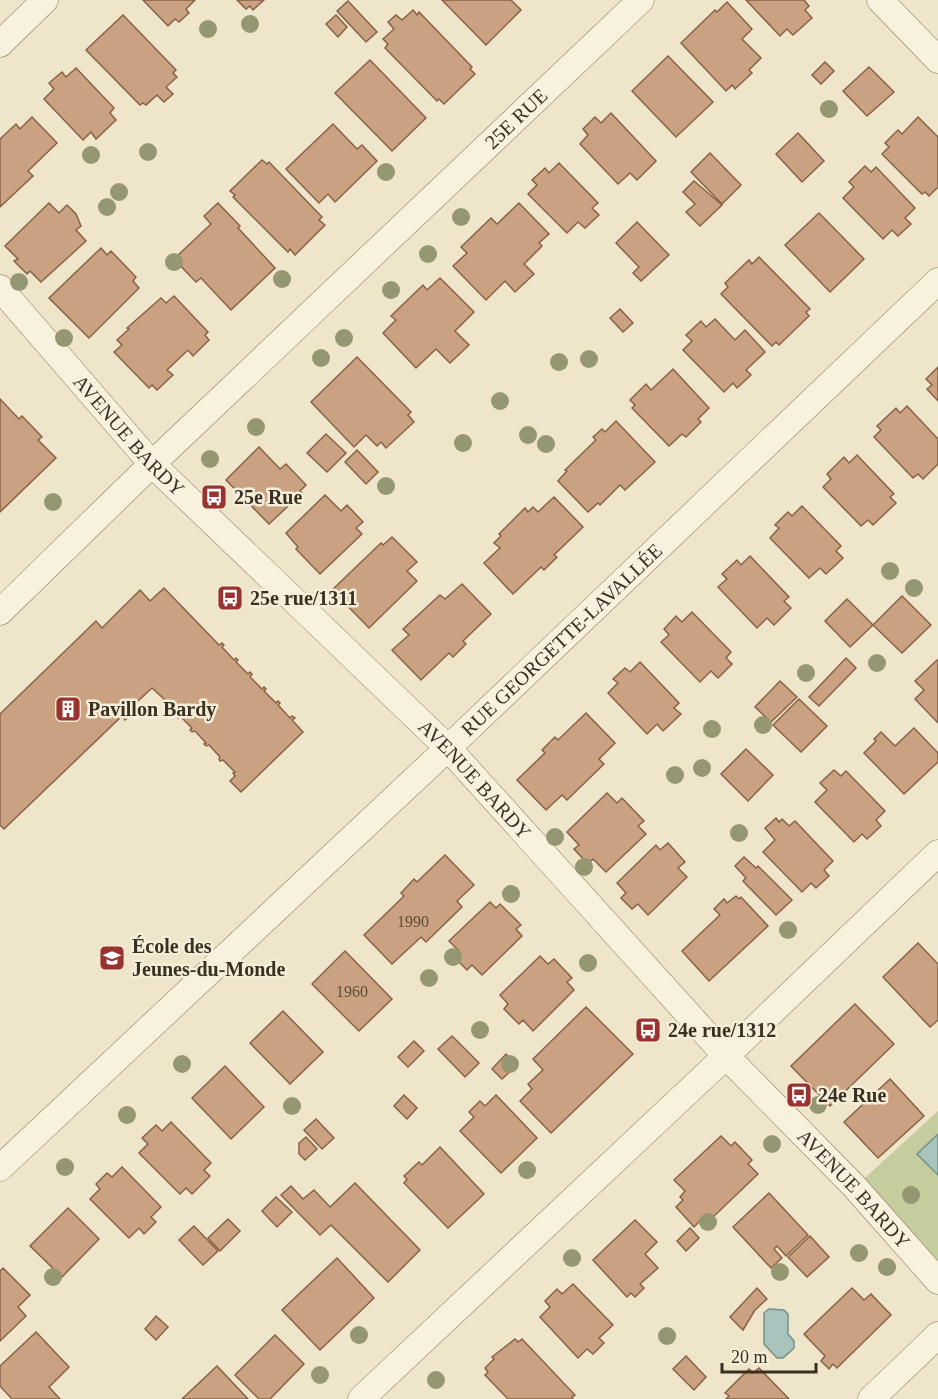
<svg xmlns="http://www.w3.org/2000/svg" width="938" height="1399" font-family="'Times New Roman',serif">
<style>
.green{fill:#c5cc9d}
.water{fill:#aac3bc;stroke:#71918a;stroke-width:1.5}
.building{fill:#cba281;stroke:#896245;stroke-width:1.5}
.lines{fill:none;stroke-linecap:round;stroke-linejoin:round}
.minor-casing{stroke:#8a775e;stroke-width:27}
.minor{stroke:#f8f1dd;stroke-width:26}
.tree{fill:#949771}
.labels{text-anchor:middle;dominant-baseline:central;stroke-width:5;stroke-linejoin:round;paint-order:stroke}
.number-label{font-size:16px;fill:#5f4c39}
.street-label{font-size:20px;fill:#3b2f21;stroke:#f5eed9}
.poi-label{font-size:20px;font-weight:bold;fill:#3b2f21;stroke:#f5eed9;text-anchor:start}
</style>
<rect width="100%" height="100%" fill="#eee5ca"/>
<!-- green -->
<polygon class="green" points="938,1111 938,1281 853,1185 867,1176"/>
<!-- water -->
<g class="water">
<polygon points="938,1134 938,1175 917,1154"/>
<polygon points="769,1309 784,1310 788,1314 788,1334 794,1341 794,1348 783,1358 777,1358 764,1344 764,1313"/>
</g>
<!-- building -->
<g class="building">
<polygon points="143,0 195,0 186,9 189,13 179,22 175,19 168,26"/>
<polygon points="237,0 264,0 253,10 250,6 246,9"/>
<polygon points="442,0 511,0 521,10 486,45"/>
<polygon points="746,0 804,0 809,6 805,10 812,18 793,35 787,29 780,36"/>
<polygon points="348,1 377,32 366,42 337,11"/>
<polygon points="727,2 752,29 742,39 761,58 749,70 752,73 735,89 732,85 726,91 681,43 715,10 717,12"/>
<polygon points="413,10 417,15 419,12 472,67 470,69 475,74 444,104 439,99 437,101 385,48 388,44 383,39 394,29 388,22 396,15 402,20"/>
<polygon points="123,15 176,70 173,73 177,77 166,87 173,94 164,102 157,95 146,105 143,103 140,105 86,50"/>
<polygon points="336,15 347,27 338,37 326,24"/>
<polygon points="668,56 713,102 676,137 632,91"/>
<polygon points="370,60 426,118 392,151 335,93"/>
<polygon points="825,62 834,71 821,84 812,75"/>
<polygon points="869,67 894,92 867,116 843,91"/>
<polygon points="76,68 114,108 110,113 116,120 96,139 91,132 83,140 44,99 54,89 49,83 62,72 66,77"/>
<polygon points="611,113 656,161 637,180 630,173 618,184 580,144 588,135 583,129 595,117 601,123"/>
<polygon points="32,117 57,143 28,171 33,176 0,207 0,139 16,124 20,129"/>
<polygon points="918,117 938,137 938,187 929,196 925,192 922,194 882,154 889,147 885,143 898,130 902,134"/>
<polygon points="333,124 357,149 362,145 377,161 335,202 328,194 319,203 286,169"/>
<polygon points="798,133 824,161 802,182 776,154"/>
<polygon points="710,153 741,185 722,204 691,172"/>
<polygon points="262,160 267,164 269,162 322,217 319,220 325,225 295,255 290,249 288,252 233,197 235,195 230,191"/>
<polygon points="559,163 598,203 592,208 599,215 585,228 578,222 567,233 528,194 537,185 532,180 545,168 549,173"/>
<polygon points="865,166 871,172 876,167 915,208 905,218 911,224 898,236 892,230 883,239 843,198 854,187 849,182"/>
<polygon points="694,181 722,205 700,226 686,212 695,204 683,192"/>
<polygon points="49,203 59,213 67,205 76,214 81,226 76,230 86,241 41,282 30,271 27,274 14,261 18,259 5,246"/>
<polygon points="218,203 240,226 238,228 275,268 231,310 201,278 196,282 174,259 211,224 204,216"/>
<polygon points="519,203 549,234 539,243 542,246 524,264 534,274 515,292 505,281 486,300 453,266 467,253 461,247 491,218 497,224"/>
<polygon points="819,213 864,259 830,292 785,245"/>
<polygon points="637,222 669,255 641,281 633,273 639,267 616,243"/>
<polygon points="101,248 107,255 111,251 136,277 133,281 139,288 89,338 49,298"/>
<polygon points="759,257 810,309 806,312 809,316 779,345 776,342 772,346 721,294 728,287 725,283 749,260 752,264"/>
<polygon points="440,278 474,312 455,331 469,345 450,363 436,349 416,368 383,333 396,320 391,316 423,285 427,290"/>
<polygon points="174,296 208,332 205,335 209,340 193,356 188,350 167,370 173,375 157,390 152,385 149,388 114,352 122,345 117,340 129,329 127,328 161,298 166,303"/>
<polygon points="620,309 633,323 623,332 610,318"/>
<polygon points="715,319 735,340 745,330 765,352 746,370 751,375 737,388 733,383 724,392 683,350 692,341 686,335 701,321 706,327"/>
<polygon points="357,357 411,412 408,415 414,422 386,448 381,442 377,446 366,435 354,447 311,402"/>
<polygon points="938,367 938,401 927,389 932,385 926,379"/>
<polygon points="673,369 709,408 698,419 701,422 686,437 682,434 669,446 632,408 635,405 630,400 646,384 651,390"/>
<polygon points="0,399 19,419 22,416 42,437 38,440 56,458 0,512"/>
<polygon points="907,406 938,439 938,464 923,479 918,474 913,478 874,437 881,430 877,426 896,408 900,413"/>
<polygon points="616,421 655,462 625,490 620,485 600,505 598,503 588,512 558,481 567,471 565,470 596,440 593,437 602,429 605,432"/>
<polygon points="326,434 346,453 327,472 307,453"/>
<polygon points="259,447 280,469 286,464 306,485 300,491 302,493 269,524 226,480"/>
<polygon points="357,450 378,472 366,484 345,462"/>
<polygon points="857,455 894,494 890,497 896,503 873,525 868,520 861,526 823,487 831,479 827,474 844,457 849,463"/>
<polygon points="325,495 341,511 347,505 363,522 356,528 362,534 320,574 296,549 298,547 286,533"/>
<polygon points="554,497 583,527 554,555 557,557 544,570 541,567 513,594 484,563 500,548 494,543 501,536 499,534 525,508 528,512 533,507 538,512"/>
<polygon points="802,506 841,546 836,551 843,558 826,574 820,568 809,578 770,538 779,528 775,525 788,512 792,516"/>
<polygon points="392,537 417,562 407,571 417,581 369,628 332,590 381,543 383,545"/>
<polygon points="750,556 789,597 784,601 791,608 774,625 767,618 757,628 718,587 727,579 722,574 737,560 741,565"/>
<polygon points="462,584 491,614 463,641 466,644 453,657 449,653 421,680 392,650 409,635 403,629 440,595 445,599"/>
<polygon points="164,588 219,645 222,643 224,645 222,647 234,660 236,658 238,660 236,662 248,674 250,672 252,674 250,677 262,689 264,687 266,689 264,691 276,703 278,701 280,703 278,705 290,718 292,716 295,718 292,720 303,732 241,792 230,781 235,776 233,773 235,772 223,760 220,761 219,759 220,757 209,745 206,746 204,744 206,743 195,731 192,732 190,730 192,728 180,716 178,718 176,715 178,714 166,701 164,703 162,701 164,699 152,688 126,712 130,716 125,720 122,716 4,829 0,825 0,714 96,621 102,628 140,590 150,601"/>
<polygon points="902,596 931,625 902,653 873,625"/>
<polygon points="847,599 873,625 850,647 825,621"/>
<polygon points="692,612 731,652 726,658 732,664 718,678 711,671 700,682 661,642 669,635 664,629 676,616 682,622"/>
<polygon points="846,658 856,668 819,706 809,697"/>
<polygon points="937,660 938,661 938,723 915,699 924,690 915,681"/>
<polygon points="640,662 679,703 674,708 681,714 663,731 657,724 647,734 608,693 618,683 613,679 625,668 630,672"/>
<polygon points="780,681 797,697 771,722 755,707"/>
<polygon points="799,699 827,726 801,752 773,725"/>
<polygon points="586,713 615,743 599,759 604,764 567,800 562,795 546,810 517,780 545,753 542,750 555,737 558,740"/>
<polygon points="914,728 938,753 938,762 904,794 864,753 876,741 874,739 881,732 895,746"/>
<polygon points="746,749 773,775 748,801 721,774"/>
<polygon points="834,770 841,776 846,771 885,811 876,820 881,826 867,839 862,834 854,842 815,802 827,790 820,783"/>
<polygon points="607,793 617,803 622,798 644,821 638,826 646,834 606,872 593,859 588,864 574,849 579,845 567,832"/>
<polygon points="776,818 779,822 782,819 789,826 795,821 833,861 824,870 829,876 816,888 811,883 802,892 763,852 775,840 765,828"/>
<polygon points="668,843 685,862 678,868 687,877 648,915 638,904 632,909 621,898 626,893 617,883 656,845 660,850"/>
<polygon points="445,855 474,885 457,901 462,907 426,942 421,937 392,964 364,935 404,896 401,893 414,879 417,882"/>
<polygon points="744,857 756,868 758,866 792,900 776,915 743,881 746,878 735,866"/>
<polygon points="736,896 739,899 741,897 768,926 709,981 682,951 720,915 714,909 724,899 727,903"/>
<polygon points="490,902 496,908 500,904 521,925 516,929 522,936 482,975 472,965 467,970 454,957 459,951 449,941"/>
<polygon points="918,943 938,964 938,1020 930,1027 883,977"/>
<polygon points="345,951 392,999 359,1031 312,984"/>
<polygon points="540,956 548,964 554,959 572,978 567,982 574,990 533,1031 523,1020 519,1024 504,1009 508,1004 500,995"/>
<polygon points="855,1004 894,1044 830,1106 791,1066"/>
<polygon points="586,1007 633,1054 551,1133 520,1101 532,1089 528,1084 543,1070 533,1059"/>
<polygon points="283,1011 323,1052 290,1084 250,1043"/>
<polygon points="452,1036 479,1063 465,1077 438,1049"/>
<polygon points="414,1041 424,1051 408,1067 398,1057"/>
<polygon points="506,1054 517,1065 502,1079 492,1069"/>
<polygon points="225,1066 264,1107 231,1139 192,1098"/>
<polygon points="890,1079 924,1116 878,1158 844,1122"/>
<polygon points="404,1095 417,1108 407,1119 394,1106"/>
<polygon points="496,1095 537,1138 501,1173 460,1131 474,1117 469,1112 480,1101 485,1106"/>
<polygon points="316,1119 334,1138 322,1149 304,1130"/>
<polygon points="171,1122 211,1163 204,1170 210,1176 192,1194 186,1188 180,1194 139,1153 148,1144 142,1138 156,1125 162,1131"/>
<polygon points="721,1136 731,1146 735,1142 752,1160 748,1164 758,1174 711,1219 707,1214 694,1227 676,1207 683,1200 680,1197 685,1191 674,1180"/>
<polygon points="306,1137 317,1149 305,1160 299,1154 299,1143"/>
<polygon points="440,1147 484,1194 448,1228 404,1183 407,1179 404,1176 419,1162 422,1165"/>
<polygon points="122,1167 161,1207 151,1217 156,1222 144,1234 139,1228 129,1238 90,1199 100,1189 96,1184 107,1173 112,1177"/>
<polygon points="355,1183 420,1250 388,1282 331,1225 320,1235 281,1195 291,1186 303,1199 314,1190 330,1207"/>
<polygon points="769,1193 808,1235 786,1256 777,1246 774,1249 782,1258 771,1268 733,1227"/>
<polygon points="276,1197 292,1212 277,1227 262,1211"/>
<polygon points="68,1208 99,1239 62,1277 30,1246"/>
<polygon points="228,1219 240,1231 220,1251 208,1238"/>
<polygon points="635,1220 657,1242 645,1254 658,1268 640,1284 644,1288 635,1297 631,1293 627,1297 593,1260"/>
<polygon points="194,1226 218,1251 203,1265 179,1240"/>
<polygon points="690,1228 699,1238 686,1251 677,1241"/>
<polygon points="810,1236 829,1257 807,1277 788,1257"/>
<polygon points="337,1258 374,1298 320,1350 282,1310"/>
<polygon points="3,1268 30,1295 18,1307 26,1316 0,1341 0,1271"/>
<polygon points="573,1284 613,1325 599,1338 604,1343 593,1354 587,1349 578,1358 540,1317 550,1307 545,1301 557,1289 562,1294"/>
<polygon points="757,1288 767,1299 755,1310 743,1330 730,1317"/>
<polygon points="852,1288 864,1300 871,1294 891,1315 837,1368 833,1364 829,1369 821,1361 825,1356 804,1334"/>
<polygon points="156,1316 168,1327 156,1340 145,1329"/>
<polygon points="36,1332 69,1367 49,1387 60,1399 12,1399 0,1386 0,1366"/>
<polygon points="275,1335 304,1364 270,1399 259,1399 235,1375"/>
<polygon points="515,1339 518,1342 522,1339 575,1395 572,1397 573,1399 508,1399 485,1375 488,1372 485,1368 494,1359 492,1357"/>
<polygon points="686,1356 706,1377 694,1390 673,1369"/>
<polygon points="217,1366 248,1399 182,1399"/>
<polygon points="759,1368 789,1399 726,1399 729,1396 725,1393 749,1369 753,1373"/>
</g>
<g class="lines">
<defs>
<g id="minor">
<polyline points="880,0 938,60"/>
<polyline points="0,44 45,0"/>
<path id="s1" d="M0 288 152 464 448 748 726 1056 853 1185 938 1281"/>
<path id="s2" d="M0 612 152 464 641 0"/>
<path id="s3" d="M0 1168 448 748 938 281"/>
<polyline points="361,1399 726,1056 938,853"/>
<polyline points="871,1399 938,1335"/>
</g>
</defs>
<!-- minor casing -->
<use href="#minor" class="minor-casing"/>
<!-- minor -->
<use href="#minor" class="minor"/>
</g>
<!-- trees -->
<g class="tree">
<circle cx="250" cy="24" r="9"/>
<circle cx="208" cy="29" r="9"/>
<circle cx="829" cy="109" r="9"/>
<circle cx="148" cy="152" r="9"/>
<circle cx="91" cy="155" r="9"/>
<circle cx="386" cy="172" r="9"/>
<circle cx="119" cy="192" r="9"/>
<circle cx="107" cy="207" r="9"/>
<circle cx="461" cy="217" r="9"/>
<circle cx="428" cy="254" r="9"/>
<circle cx="174" cy="262" r="9"/>
<circle cx="282" cy="279" r="9"/>
<circle cx="19" cy="282" r="9"/>
<circle cx="391" cy="290" r="9"/>
<circle cx="64" cy="338" r="9"/>
<circle cx="344" cy="338" r="9"/>
<circle cx="321" cy="358" r="9"/>
<circle cx="589" cy="359" r="9"/>
<circle cx="559" cy="362" r="9"/>
<circle cx="500" cy="401" r="9"/>
<circle cx="256" cy="427" r="9"/>
<circle cx="528" cy="435" r="9"/>
<circle cx="463" cy="443" r="9"/>
<circle cx="546" cy="444" r="9"/>
<circle cx="210" cy="459" r="9"/>
<circle cx="386" cy="486" r="9"/>
<circle cx="53" cy="502" r="9"/>
<circle cx="890" cy="571" r="9"/>
<circle cx="914" cy="588" r="9"/>
<circle cx="877" cy="663" r="9"/>
<circle cx="806" cy="673" r="9"/>
<circle cx="763" cy="725" r="9"/>
<circle cx="712" cy="729" r="9"/>
<circle cx="702" cy="768" r="9"/>
<circle cx="675" cy="775" r="9"/>
<circle cx="739" cy="833" r="9"/>
<circle cx="555" cy="837" r="9"/>
<circle cx="584" cy="867" r="9"/>
<circle cx="511" cy="894" r="9"/>
<circle cx="788" cy="930" r="9"/>
<circle cx="453" cy="957" r="9"/>
<circle cx="588" cy="963" r="9"/>
<circle cx="429" cy="978" r="9"/>
<circle cx="480" cy="1030" r="9"/>
<circle cx="182" cy="1064" r="9"/>
<circle cx="510" cy="1064" r="9"/>
<circle cx="818" cy="1105" r="9"/>
<circle cx="292" cy="1106" r="9"/>
<circle cx="127" cy="1115" r="9"/>
<circle cx="772" cy="1144" r="9"/>
<circle cx="65" cy="1167" r="9"/>
<circle cx="527" cy="1170" r="9"/>
<circle cx="911" cy="1195" r="9"/>
<circle cx="708" cy="1222" r="9"/>
<circle cx="859" cy="1253" r="9"/>
<circle cx="572" cy="1258" r="9"/>
<circle cx="887" cy="1267" r="9"/>
<circle cx="780" cy="1272" r="9"/>
<circle cx="53" cy="1277" r="9"/>
<circle cx="359" cy="1335" r="9"/>
<circle cx="667" cy="1336" r="9"/>
<circle cx="320" cy="1375" r="9"/>
<circle cx="436" cy="1380" r="9"/>
</g>
<!-- icons -->
<defs>
<symbol id="bus-square" viewBox="-11 -11 22 22"><rect x="-9" y="-9" width="18" height="18" rx="4" fill="#983330" stroke="#f5eed9"/><path d="M-5-6H5V4H4V6H2V4H-2V6H-4V4H-5ZM-3.5-4V0h7V-4ZM-3.5 1.2v1.5H-2V1.2ZM2 1.2v1.5H3.5V1.2Z" fill="#fff"/></symbol>
<symbol id="building-square" viewBox="-11 -11 22 22"><rect x="-9" y="-9" width="18" height="18" rx="4" fill="#983330" stroke="#f5eed9"/><path d="M-4-6H4V6H1V3H-1V6H-4ZM-2.5-4.3h1.7v1.8h-1.7ZM.8-4.3h1.7v1.8H.8ZM-2.5-1h1.7V.8h-1.7ZM.8-1h1.7V.8H.8Z" fill="#fff"/></symbol>
<symbol id="school-square" viewBox="-11 -11 22 22"><rect x="-9" y="-9" width="18" height="18" rx="4" fill="#983330" stroke="#f5eed9"/><path d="M0-5L7-2L0 1L-7-2ZM-4 1L0 2.5L4 1V4Q0 6-4 4Z" fill="#fff"/></symbol>
</defs>
<g fill-rule="evenodd">
<use href="#bus-square" x="199" y="482" width="30" height="30"/>
<use href="#bus-square" x="215" y="583" width="30" height="30"/>
<use href="#building-square" x="53" y="694" width="30" height="30"/>
<use href="#school-square" x="97" y="943" width="30" height="30"/>
<use href="#bus-square" x="633" y="1015" width="30" height="30"/>
<use href="#bus-square" x="784" y="1080" width="30" height="30"/>
</g>
<g class="labels">
<!-- number labels -->
<g class="number-label">
<text x="413" y="921">1990</text>
<text x="352" y="991">1960</text>
</g>
<!-- street labels -->
<g class="street-label">
<text stroke="none"><textPath href="#s2" startOffset="714">25E RUE</textPath></text>
<text stroke="none"><textPath href="#s1" startOffset="196">AVENUE BARDY</textPath></text>
<text stroke="none"><textPath href="#s3" startOffset="771">RUE GEORGETTE-LAVALLÉE</textPath></text>
<text stroke="none"><textPath href="#s1" startOffset="684">AVENUE BARDY</textPath></text>
<text stroke="none"><textPath href="#s1" startOffset="1242">AVENUE BARDY</textPath></text>
</g>
<!-- poi labels -->
<g class="poi-label">
<text x="234" y="497">25e Rue</text>
<text x="250" y="598">25e rue/1311</text>
<text x="88" y="709">Pavillon Bardy</text>
<text x="132" y="946">École des<tspan x="132" dy="23">Jeunes-du-Monde</tspan></text>
<text x="668" y="1030">24e rue/1312</text>
<text x="818" y="1095">24e Rue</text>
</g>
</g>
<!-- scale -->
<path d="M722 1363v9h94v-9" fill="none" stroke="#3b2f21" stroke-width="3"/>
<text x="731" y="1363" font-size="18" fill="#3b2f21" stroke="#f5eed9" stroke-width="4.5" paint-order="stroke">20 m</text>
</svg>
